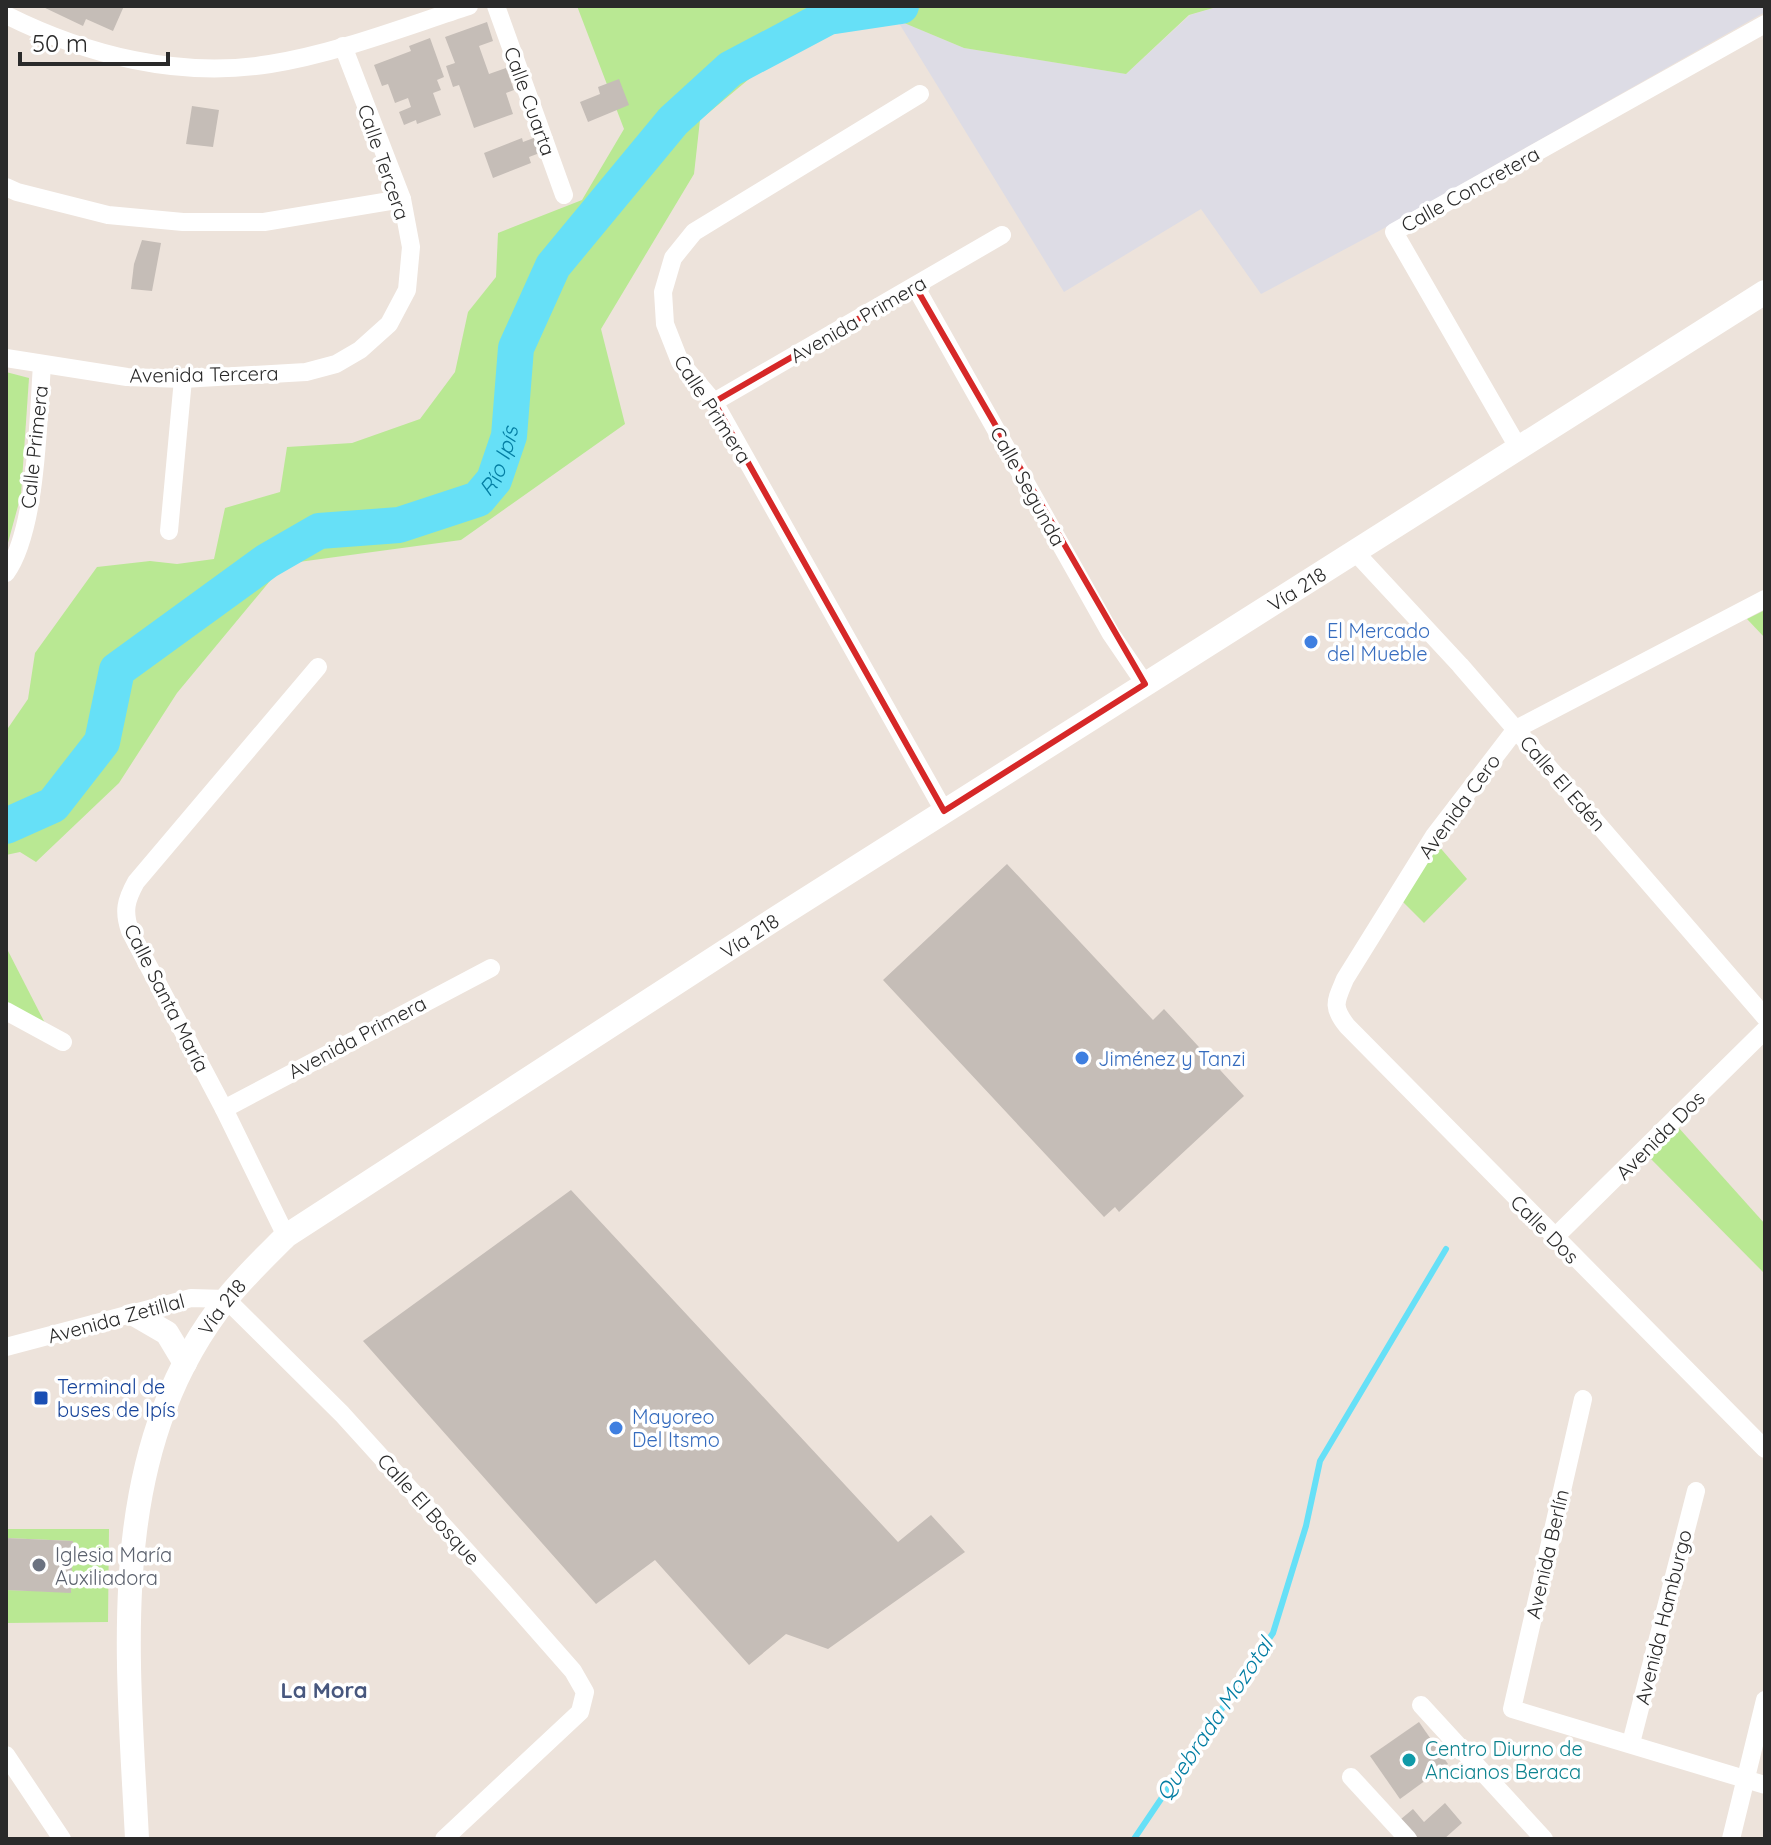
<svg xmlns="http://www.w3.org/2000/svg" width="1771" height="1845" font-family="Quicksand,sans-serif">
<style>
.industrial{fill:#dddce5}
.green{fill:#b9e893}
.lines{fill:none;stroke-linecap:round;stroke-linejoin:round}
.stream{stroke:#66e0f7;stroke-width:6}
.river{stroke:#66e0f7;stroke-width:36}
.building{fill:#c5bdb7}
.minor{stroke:#fff;stroke-width:18}
.secondary{stroke:#fff;stroke-width:24}
.marked{fill:none;stroke:#d62828;stroke-width:6;stroke-linejoin:round}
.shop-dot{fill:#3f7fe0;stroke:#fff;stroke-width:3}
.transit-dot{fill:#1a4fb4;stroke:#fff;stroke-width:3}
.worship-dot{fill:#6b7280;stroke:#fff;stroke-width:3}
.culture-dot{fill:#0f9aa8;stroke:#fff;stroke-width:3}
.labels{text-anchor:middle;dominant-baseline:central;stroke-width:7;stroke-linejoin:round;paint-order:stroke}
.street-label{font-size:20px;fill:#2a2a2a;stroke:#fff}
.shop-label{font-size:20px;fill:#366cbe;stroke:#fff;text-anchor:start}
.transit-label{font-size:20px;fill:#164399;stroke:#fff;text-anchor:start}
.worship-label{font-size:20px;fill:#5b616d;stroke:#fff;text-anchor:start}
.culture-label{font-size:20px;fill:#0d838f;stroke:#fff;text-anchor:start}
.water-label{font-size:22px;font-style:italic;fill:#047ea3;stroke:#fff}
.neighbourhood-label{font-size:22px;font-weight:bold;fill:#47577e;stroke:#fff}
</style>
<rect width="100%" height="100%" fill="#ede3db"/>
<!-- industrial -->
<polygon class="industrial" points="1220,6 1765,6 1765,12 1379,231 1261,294 1201,209 1064,292 897,20 964,48 1126,74 1190,15"/>
<!-- green -->
<g class="green">
<polygon points="577,6 1220,6 1189,15 1126,74 964,48 897,20 844,23 767,64 700,120 694,174 601,329 625,424 461,540 284,564 177,693 119,783 36,862 20,852 6,855 6,731 28,699 35,653 97,567 150,561 177,564 214,559 225,508 280,492 287,447 352,443 420,419 455,372 468,312 496,277 498,233 582,200 624,129"/>
<polygon points="6,372 29,378 21,495 6,550"/>
<polygon points="1765,610 1765,638 1747,619"/>
<polygon points="1437,844 1467,879 1424,923 1401,900"/>
<polygon points="6,947 48,1029 6,1007"/>
<polygon points="1678,1127 1765,1224 1765,1274 1649,1157"/>
<polygon points="6,1529 109,1529 108,1622 6,1623 6,1590 71,1592 73,1541 6,1538"/>
</g>
<g class="lines">
<!-- stream -->
<polyline class="stream" points="1134,1839 1273,1633 1306,1526 1320,1461 1446,1249"/>
<!-- river -->
<path class="river" id="s1" d="M6 826 53 805 102 742 117 670 267 561 319 531 399 525 478 499 494 480 509 436 516 348 553 266 673 121 730 69 828 17 901 6"/>
</g>
<!-- building -->
<g class="building">
<polygon points="41,6 124,6 113,31 86,19 83,26"/>
<polygon points="487,22 493,41 479,46 489,74 506,68 514,90 506,93 513,114 474,128 459,85 453,87 446,66 455,63 445,37"/>
<polygon points="430,38 444,77 437,80 441,90 433,93 441,115 417,124 416,120 404,125 399,112 411,107 408,98 395,103 388,84 382,86 374,65 411,51 409,46"/>
<polygon points="619,79 629,105 588,122 580,102 600,94 598,87"/>
<polygon points="192,106 219,110 213,147 186,144"/>
<polygon points="539,136 545,151 529,157 531,163 493,178 484,153 522,138 523,142"/>
<polygon points="142,240 161,243 152,291 131,289 134,264"/>
<polygon points="1007,864 1153,1020 1164,1009 1244,1096 1119,1212 1115,1207 1104,1217 883,980"/>
<polygon points="571,1190 898,1542 931,1515 965,1552 828,1649 786,1634 749,1665 655,1560 596,1604 363,1341"/>
<polygon points="6,1538 73,1541 71,1593 6,1590"/>
<polygon points="1419,1722 1448,1764 1400,1799 1370,1756"/>
<polygon points="1445,1803 1462,1823 1444,1839 1419,1839 1401,1819 1413,1809 1424,1822"/>
</g>
<g class="lines">
<!-- minor -->
<g class="minor">
<polyline points="496,6 564,195"/>
<path d="M6 15C86 55 180 79 270 64 338 53 404 27 469 6"/>
<polyline points="920,94 694,232 673,258 663,292 665,324 680,362 714,402 944,811"/>
<polyline points="6,187 17,192 108,215 183,222 264,222 402,199"/>
<polyline points="915,286 1111,634 1145,684"/>
<polyline points="6,358 127,377 183,379 306,372 336,364 360,350 389,324 407,290 411,247 402,199 343,46"/>
<polyline points="714,402 1002,235"/>
<polyline points="1519,449 1394,232 1765,24"/>
<polyline points="169,531 183,379"/>
<polyline points="1356,553 1460,665 1765,1017"/>
<path d="M6 573C37 530 38 419 42 365"/>
<path d="M1765 599 1516 729 1434 836 1345 979C1336 1001 1331 1006 1347 1026L1765 1449"/>
<polyline points="6,1011 63,1042"/>
<polyline points="224,1109 491,968"/>
<path d="M286 1236 224 1109 130 931C123 911 126 900 136 882L318 667"/>
<polyline points="1554,1238 1765,1030"/>
<polyline points="6,1347 191,1298 226,1299 342,1414 499,1587 573,1671 585,1692 580,1712 444,1839"/>
<polyline points="1583,1399 1512,1709 1765,1785"/>
<polyline points="1421,1705 1544,1839"/>
<polyline points="1631,1743 1696,1491"/>
<polyline points="6,1755 62,1839"/>
<polyline points="1351,1777 1408,1839"/>
<polyline points="1731,1839 1765,1700"/>
</g>
<!-- secondary -->
<g class="secondary">
<polyline points="136,1315 167,1333 185,1363"/>
<path id="s2" d="M137 1839C128 1654 103 1452 228 1297 246 1275 266 1256 286 1236L781 915 1765 292"/>
</g>
</g>
<!-- marked area -->
<path class="marked" d="M915 286 1145 684 944 811 714 402Z"/>
<!-- markers -->
<g class="shop-dot">
<circle cx="1311" cy="642" r="8"/>
<circle cx="1082" cy="1058" r="8"/>
<circle cx="616" cy="1428" r="8"/>
</g>
<rect class="transit-dot" x="33" y="1390" width="16" height="16" rx="4"/>
<circle class="worship-dot" cx="39" cy="1565" r="8"/>
<circle class="culture-dot" cx="1409" cy="1760" r="8"/>
<g class="labels">
<!-- street labels -->
<g class="street-label">
<text transform="translate(530 101) rotate(70)">Calle Cuarta</text>
<text transform="translate(384 162) rotate(71)">Calle Tercera</text>
<text transform="translate(1470 189) rotate(-29)">Calle Concretera</text>
<text transform="translate(858 319) rotate(-30)">Avenida Primera</text>
<text transform="translate(204 374) rotate(-1)">Avenida Tercera</text>
<text transform="translate(713 409) rotate(57)">Calle Primera</text>
<text transform="translate(34 447) rotate(-84)">Calle Primera</text>
<text transform="translate(1028 486) rotate(61)">Calle Segunda</text>
<text stroke="none"><textPath href="#s2" startOffset="1848">Vía 218</textPath></text>
<text transform="translate(1563 783) rotate(49)">Calle El Edén</text>
<text transform="translate(1459 806) rotate(-54)">Avenida Cero</text>
<text stroke="none"><textPath href="#s2" startOffset="1200">Vía 218</textPath></text>
<text transform="translate(167 998) rotate(63)">Calle Santa María</text>
<text transform="translate(357 1037) rotate(-28)">Avenida Primera</text>
<text transform="translate(1660 1135) rotate(-45)">Avenida Dos</text>
<text transform="translate(1545 1229) rotate(45)">Calle Dos</text>
<text stroke="none"><textPath href="#s2" startOffset="552">Vía 218</textPath></text>
<text transform="translate(116 1318) rotate(-15)">Avenida Zetillal</text>
<text transform="translate(429 1509) rotate(48)">Calle El Bosque</text>
<text transform="translate(1547 1554) rotate(-77)">Avenida Berlín</text>
<text transform="translate(1663 1617) rotate(-76)">Avenida Hamburgo</text>
</g>
<!-- shop labels -->
<g class="shop-label">
<text x="1327" y="630">El Mercado<tspan x="1327" dy="23">del Mueble</tspan></text>
<text x="1098" y="1058">Jiménez y Tanzi</text>
<text x="632" y="1416">Mayoreo<tspan x="632" dy="23">Del Itsmo</tspan></text>
</g>
<!-- transit labels -->
<g class="transit-label">
<text x="57" y="1386">Terminal de<tspan x="57" dy="23">buses de Ipís</tspan></text>
</g>
<!-- worship labels -->
<g class="worship-label">
<text x="55" y="1554">Iglesia María<tspan x="55" dy="23">Auxiliadora</tspan></text>
</g>
<!-- culture labels -->
<g class="culture-label">
<text x="1425" y="1748">Centro Diurno de<tspan x="1425" dy="23">Ancianos Beraca</tspan></text>
</g>
<!-- water labels -->
<g class="water-label">
<text stroke="none"><textPath href="#s1" startOffset="658">Río Ipís</textPath></text>
<text transform="translate(1214 1719) rotate(-56)">Quebrada Mozotal</text>
</g>
<!-- neighbourhood labels -->
<g class="neighbourhood-label">
<text x="324" y="1690">La Mora</text>
</g>
</g>
<!-- border -->
<rect width="1771" height="1845" fill="none" stroke="#2a2a2a" stroke-width="16"/>
<!-- scale -->
<path d="M20 52v12h148v-12" fill="none" stroke="#2a2a2a" stroke-width="4"/>
<text x="32" y="52" font-size="24" fill="#2a2a2a" stroke="#ffffff" stroke-width="6" paint-order="stroke">50 m</text>
</svg>
